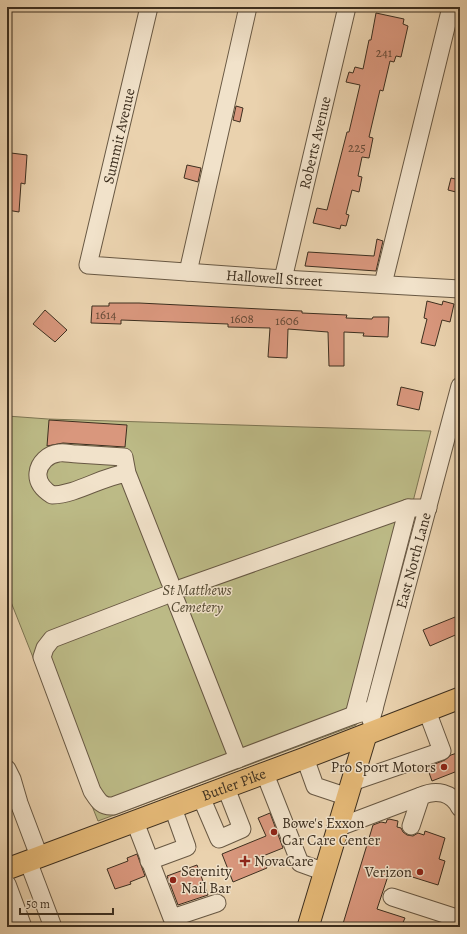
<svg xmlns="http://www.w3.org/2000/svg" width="467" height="934" font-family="Alegreya,serif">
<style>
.green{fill:#bcba86;stroke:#7c7452}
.building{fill:#d9977d;stroke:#3d2f1f}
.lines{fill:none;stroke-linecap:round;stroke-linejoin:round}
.minor-casing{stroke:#685843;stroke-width:19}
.major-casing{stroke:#3d2f1f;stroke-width:23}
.minor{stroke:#f1e2ca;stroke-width:17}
.major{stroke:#e5b977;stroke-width:21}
.poi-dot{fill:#8f2418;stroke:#f1e2ca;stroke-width:1.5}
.labels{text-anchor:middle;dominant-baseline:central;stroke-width:3;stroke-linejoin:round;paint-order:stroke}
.number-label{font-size:13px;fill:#644936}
.street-label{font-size:15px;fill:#3d2f1f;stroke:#f1e2ca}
.park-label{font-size:15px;font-style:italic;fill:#564b34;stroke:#f1e2ca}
.poi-label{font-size:15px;fill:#3d2f1f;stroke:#f1e2ca;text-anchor:start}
</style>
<rect width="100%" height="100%" fill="#ead2ae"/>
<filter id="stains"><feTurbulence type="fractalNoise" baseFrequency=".005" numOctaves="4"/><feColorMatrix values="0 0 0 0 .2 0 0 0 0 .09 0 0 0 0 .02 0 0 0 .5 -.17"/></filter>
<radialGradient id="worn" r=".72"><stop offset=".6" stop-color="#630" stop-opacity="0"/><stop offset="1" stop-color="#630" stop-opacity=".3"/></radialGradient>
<!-- green -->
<polygon class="green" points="7,416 48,419 431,431 356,725 98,821 7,592"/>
<!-- building -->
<g class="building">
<polygon points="376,13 404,19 403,24 408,26 401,57 396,56 394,62 390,61 383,91 380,90 369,137 373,138 369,158 362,157 358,176 362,177 359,192 352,190 346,214 349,215 346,226 341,225 340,229 313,223 317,208 327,210 347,132 349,132 360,85 346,82 349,72 353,73 355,67 363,69 369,40 371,40"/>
<polygon points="236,106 243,108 240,122 233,120"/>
<polygon points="11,153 27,155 25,184 21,183 19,212 7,210 7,174 10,174"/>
<polygon points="187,165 201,168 198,182 184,178"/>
<polygon points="451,178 460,180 460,193 448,190"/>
<polygon points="377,239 383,241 376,271 305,266 308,252 374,256"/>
<polygon points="427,301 442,305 443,301 454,304 450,322 442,320 435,346 421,343 427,319 424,318"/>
<polygon points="109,303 139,303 302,311 302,313 347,315 346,318 372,319 373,317 389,317 388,337 363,336 364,333 344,332 344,366 329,366 328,332 288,329 287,358 268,357 270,328 228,327 228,324 121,320 121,324 91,323 92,306 109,306"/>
<polygon points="45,310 67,330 55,342 33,324"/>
<polygon points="401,387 423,392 419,410 397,405"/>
<polygon points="49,420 127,425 125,447 63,443 47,446"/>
<polygon points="460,615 460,633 430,646 423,630"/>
<polygon points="457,753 460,761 460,770 432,781 427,767 445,760 451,755"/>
<polygon points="270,813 283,848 263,856 267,868 233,882 222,854 266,836 258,818"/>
<polygon points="389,819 398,821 397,827 401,828 403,832 407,835 413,836 418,833 424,835 425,831 445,838 439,859 445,861 438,885 390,870 377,909 405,918 401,927 342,927 373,825 381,822 386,823 387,820"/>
<polygon points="137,854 145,876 130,882 131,884 115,889 107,869 128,861 127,858"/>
<polygon points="197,865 208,895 178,905 167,876"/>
</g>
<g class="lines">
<defs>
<g id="minor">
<path id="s1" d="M149 7 88 265 283 279 460 289"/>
<polyline points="188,272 248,7"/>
<path id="s2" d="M283 279 347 7"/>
<polyline points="383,284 451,7"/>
<path d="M127 473C100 477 78 494 52 495 44 490 37 483 38 473 39 463 48 454 59 453 65 452 71 454 77 454 93 455 108 456 124 457L127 473 170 582"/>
<polyline points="182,588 408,508 428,508"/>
<path d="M164 596 52 639 45 648 42 657 92 791C98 800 101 807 113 806L354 715 374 709"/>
<polyline points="176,601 238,759"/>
<polyline points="354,715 408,508"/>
<path id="s3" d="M371 720 460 386"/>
<polyline points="305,758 315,786 348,797"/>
<polyline points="7,769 12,779 19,803 39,856"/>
<polyline points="265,774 300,863 325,872"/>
<polyline points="352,782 442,751 427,711"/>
<polyline points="201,797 219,839 242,829 226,788"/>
<polyline points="135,822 172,918 217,903"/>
<path d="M411 826 421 796C436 789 452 792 460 808"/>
<polyline points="339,827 421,796"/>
<polyline points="28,861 53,927"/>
<polyline points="149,861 187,847 173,808"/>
<polyline points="7,884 23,927"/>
<polyline points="392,897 460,919"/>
</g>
<g id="major">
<path id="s4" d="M7 869 305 758 460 698"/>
<polyline points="308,927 366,735"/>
</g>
</defs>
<!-- minor casing -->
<use href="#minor" class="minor-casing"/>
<!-- major casing -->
<use href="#major" class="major-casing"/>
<!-- minor -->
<use href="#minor" class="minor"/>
<!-- major -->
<use href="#major" class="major"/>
</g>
<!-- markers -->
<g class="poi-dot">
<circle cx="444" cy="767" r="4"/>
<circle cx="274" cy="832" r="4"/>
<path d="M243 855h4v4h4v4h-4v4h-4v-4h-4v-4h4z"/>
<circle cx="420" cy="872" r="4"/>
<circle cx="173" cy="880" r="4"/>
</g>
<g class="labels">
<!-- number labels -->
<g class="number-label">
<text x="384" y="52">241</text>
<text x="357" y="147">225</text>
<text x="106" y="314">1614</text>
<text x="242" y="318">1608</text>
<text x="287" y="320">1606</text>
</g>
<!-- street labels -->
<g class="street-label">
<text transform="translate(119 136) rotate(-77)">Summit Avenue</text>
<text stroke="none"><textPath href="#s2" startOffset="140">Roberts Avenue</textPath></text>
<text stroke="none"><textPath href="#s1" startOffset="452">Hallowell Street</textPath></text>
<text stroke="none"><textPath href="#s3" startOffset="165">East North Lane</textPath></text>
<text stroke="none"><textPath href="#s4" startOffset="242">Butler Pike</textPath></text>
</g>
<!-- park labels -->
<g class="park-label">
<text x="197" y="590">St Matthews<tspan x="197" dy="17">Cemetery</tspan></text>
</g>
<!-- poi labels -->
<g class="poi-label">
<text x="436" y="767" text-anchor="end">Pro Sport Motors</text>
<text x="282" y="823">Bowe's Exxon<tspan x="282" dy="17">Car Care Center</tspan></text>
<text x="254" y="861">NovaCare</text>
<text x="181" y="871">Serenity<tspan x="181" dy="17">Nail Bar</tspan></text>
<text x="412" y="872" text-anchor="end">Verizon</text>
</g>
</g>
<!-- margin -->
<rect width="467" height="934" fill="none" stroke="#ead2ae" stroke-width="24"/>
<rect x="8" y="8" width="451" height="918" fill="none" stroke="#3d2f1f" stroke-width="2"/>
<rect x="12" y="12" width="443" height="910" fill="none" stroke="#3d2f1f"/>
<!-- scale -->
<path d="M20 908v6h93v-6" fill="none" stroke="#3d2f1f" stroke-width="2"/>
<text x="26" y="908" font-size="12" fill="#3d2f1f" stroke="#f1e2ca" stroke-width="3" paint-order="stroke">50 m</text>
<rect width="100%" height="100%" filter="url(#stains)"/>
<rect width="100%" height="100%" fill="url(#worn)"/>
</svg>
